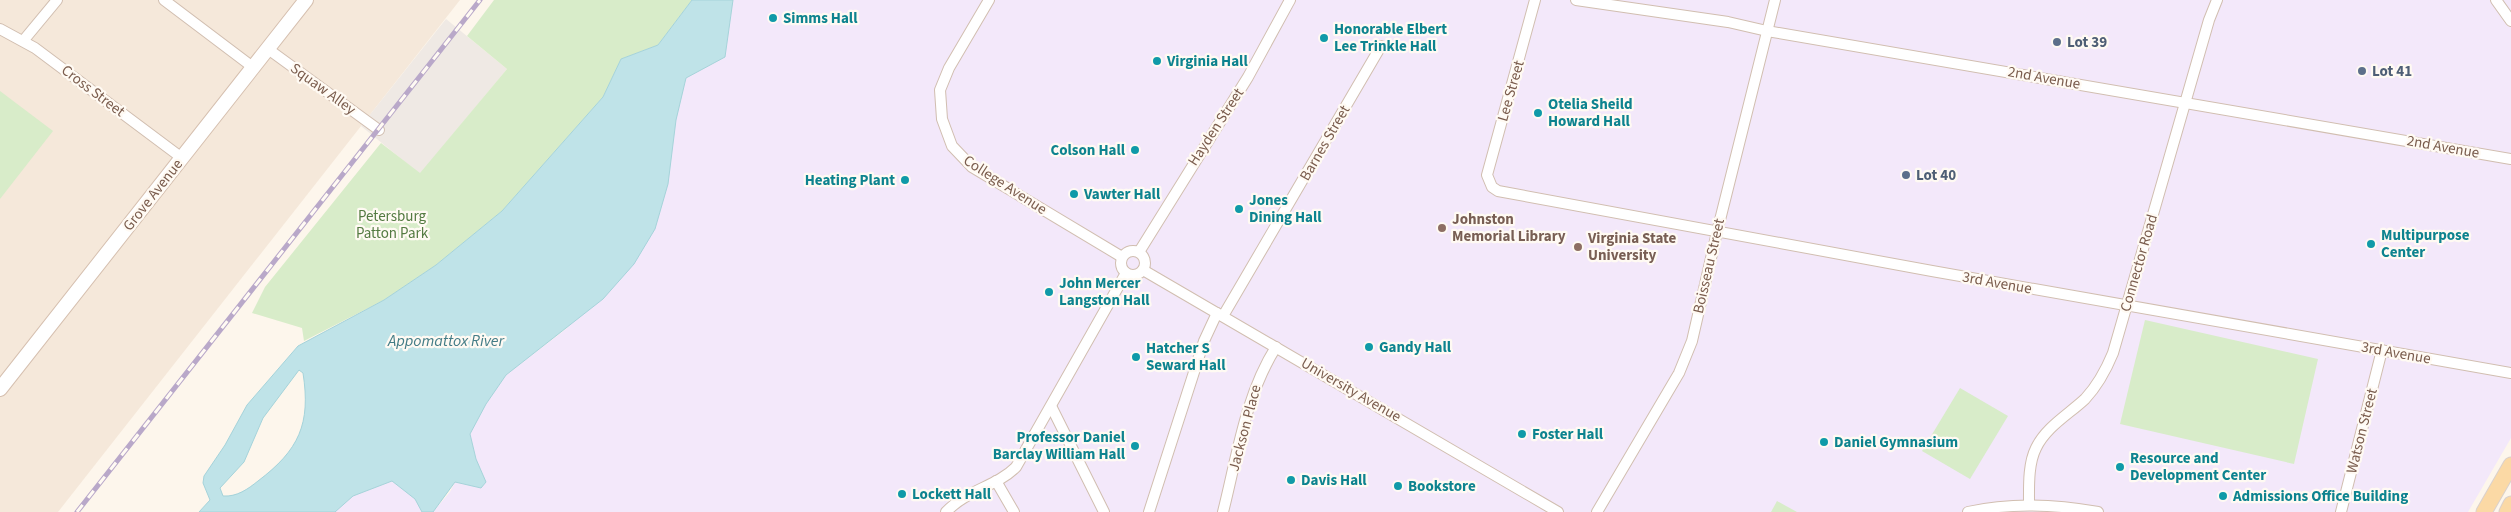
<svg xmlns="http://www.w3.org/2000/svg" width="2511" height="512" font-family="'Source Sans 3',sans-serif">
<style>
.residential{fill:#f5e8da}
.industrial{fill:#efe9e4}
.education{fill:#f3e8fa}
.green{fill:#d8ecc9}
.water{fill:#bfe3e8;stroke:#a5d3da;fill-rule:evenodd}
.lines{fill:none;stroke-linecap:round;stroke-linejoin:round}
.street-casing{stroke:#d1beb0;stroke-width:12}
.secondary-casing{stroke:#d6c0b0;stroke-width:16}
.primary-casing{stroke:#dad1cd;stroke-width:17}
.street{stroke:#fff;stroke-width:10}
.secondary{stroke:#fff;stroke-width:14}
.primary{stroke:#fbd9a5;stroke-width:15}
.rail-casing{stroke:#b9a8c9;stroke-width:5}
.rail{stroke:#fffaf3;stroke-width:3;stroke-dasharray:9;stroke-linecap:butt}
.culture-dot{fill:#0f9aa8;stroke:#fffaf3;stroke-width:2}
.service-dot{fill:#5c6f8a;stroke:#fffaf3;stroke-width:2}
.education-dot{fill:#8d6e63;stroke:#fffaf3;stroke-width:2}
.labels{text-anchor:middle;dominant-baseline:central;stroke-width:4.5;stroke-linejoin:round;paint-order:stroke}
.culture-label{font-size:15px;font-weight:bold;fill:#0d838f;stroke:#fffaf3;text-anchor:start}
.service-label{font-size:15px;font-weight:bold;fill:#4e5e75;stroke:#fffaf3;text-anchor:start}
.street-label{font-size:15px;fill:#7a5c4d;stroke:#fffaf3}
.park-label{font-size:15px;fill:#537a41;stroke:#fffaf3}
.education-label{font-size:15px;font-weight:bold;fill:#785e54;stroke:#fffaf3;text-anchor:start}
.water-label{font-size:16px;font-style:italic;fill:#437c86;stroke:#fffaf3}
</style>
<rect width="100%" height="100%" fill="#fdf6ec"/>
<!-- residential -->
<polygon class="residential" points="0,0 460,0 58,512 0,512"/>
<!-- industrial -->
<polygon class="industrial" points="446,19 507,69 420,174 361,126"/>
<!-- education -->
<g class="education">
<polygon points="733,0 2511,0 2511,438 2468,512 433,512 450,492 455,482 481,488 486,482 476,459 470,434 486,404 506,375 566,329 655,229 668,184 676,120 686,78 725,57"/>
<polygon points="392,481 415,499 422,512 335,512 353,496"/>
</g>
<!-- green -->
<g class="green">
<polygon points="494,0 692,0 658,45 621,59 603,97 502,211 436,265 384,300 304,341 302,328 252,313 265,287 381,143 420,173 507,69 467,36"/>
<polygon points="0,91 53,131 0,199"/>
<polygon points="2145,320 2318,359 2294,464 2120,424"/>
<polygon points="1960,388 2008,416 1970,479 1922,451"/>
<polygon points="1777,501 1797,512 1771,512"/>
</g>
<!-- water -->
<path class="water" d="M692 0H733L725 57 686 78 676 120 668 184 655 229 634 264 603 299 506 375 486 404 470 434 476 459 486 482 481 488 455 482 433 512H422L415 499 392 481 353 496 335 512H199L210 500 203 483 204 476 225 445 247 405 298 346 384 300 436 265 502 211 603 97 621 59 658 45ZM299 370 303 373C311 424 299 450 258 481 248 489 237 497 223 496L220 488 244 462 263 418Z"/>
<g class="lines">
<defs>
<g id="street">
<polyline points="164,0 254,68"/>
<polyline points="989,0 949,68 940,90 942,119 952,146 972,167 1122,257"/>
<polyline points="1535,0 1487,175 1492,187 1498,191 1932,271 2511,373"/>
<polyline points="1576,0 1728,22 1767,31 2511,159"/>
<polyline points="2496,0 2511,21"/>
<polyline points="0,29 35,48 182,158"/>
<polyline points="23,41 57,0"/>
<polyline points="268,49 379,130"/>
<circle cx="1133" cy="263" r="12"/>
<polyline points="1139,252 1248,77 1290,0"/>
<polyline points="1143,270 1558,512"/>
<polyline points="1223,316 1381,46"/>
<polyline points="1052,408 1104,512"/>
<polyline points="996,481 1014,512"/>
<path d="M2029 505C2029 486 2028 464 2036 448 2046 427 2069 414 2085 399 2098 385 2106 370 2113 353L2209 20 2217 0"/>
<path d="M946 512C968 489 996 487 1016 467L1126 273"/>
<polyline points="1149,512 1204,341 1217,313"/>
<path d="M1223 512C1237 457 1245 396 1276 347"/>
<polyline points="1597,512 1679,373 1692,341 1717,232 1775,0"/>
<path d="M1968 512C2012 502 2054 504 2098 512"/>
<polyline points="2341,512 2382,350"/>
</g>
<polyline id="secondary" points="0,389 306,0"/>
<g id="primary">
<polyline points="2484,512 2511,465"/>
<polyline points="2507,512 2511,504"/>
</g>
</defs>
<!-- street casing -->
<use href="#street" class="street-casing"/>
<!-- secondary casing -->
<use href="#secondary" class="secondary-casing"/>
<!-- primary casing -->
<use href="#primary" class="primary-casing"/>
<!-- street -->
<use href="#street" class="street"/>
<!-- secondary -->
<use href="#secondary" class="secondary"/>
<!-- primary -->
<use href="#primary" class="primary"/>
<defs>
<polyline id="rail" points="77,512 480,0"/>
</defs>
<!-- rail casing -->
<use href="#rail" class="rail-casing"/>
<!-- rail -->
<use href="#rail" class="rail"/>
</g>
<!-- markers -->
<g class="culture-dot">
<circle cx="773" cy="18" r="5"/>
<circle cx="1324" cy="38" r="5"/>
<circle cx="1157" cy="61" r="5"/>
<circle cx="1538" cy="113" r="5"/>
<circle cx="1135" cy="150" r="5"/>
<circle cx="905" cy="180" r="5"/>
<circle cx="1074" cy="194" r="5"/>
<circle cx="1239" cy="209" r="5"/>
<circle cx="2371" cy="244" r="5"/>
<circle cx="1049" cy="292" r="5"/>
<circle cx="1369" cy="347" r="5"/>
<circle cx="1136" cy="357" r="5"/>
<circle cx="1522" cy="434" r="5"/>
<circle cx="1824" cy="442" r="5"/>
<circle cx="1135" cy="446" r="5"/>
<circle cx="2120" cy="467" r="5"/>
<circle cx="1291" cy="480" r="5"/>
<circle cx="1398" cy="486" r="5"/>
<circle cx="902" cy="494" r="5"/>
<circle cx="2223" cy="496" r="5"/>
</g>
<g class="service-dot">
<circle cx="2057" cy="42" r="5"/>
<circle cx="2362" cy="71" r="5"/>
<circle cx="1906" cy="175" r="5"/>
</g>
<g class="education-dot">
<circle cx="1442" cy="228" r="5"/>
<circle cx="1578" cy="247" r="5"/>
</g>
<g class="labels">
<!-- culture labels -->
<g class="culture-label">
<text x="783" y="18">Simms Hall</text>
<text x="1334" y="29">Honorable Elbert<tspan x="1334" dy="17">Lee Trinkle Hall</tspan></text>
<text x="1167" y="61">Virginia Hall</text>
<text x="1548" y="104">Otelia Sheild<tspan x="1548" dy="17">Howard Hall</tspan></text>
<text x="1125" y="150" text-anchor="end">Colson Hall</text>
<text x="895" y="180" text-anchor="end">Heating Plant</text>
<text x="1084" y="194">Vawter Hall</text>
<text x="1249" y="200">Jones<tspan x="1249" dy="17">Dining Hall</tspan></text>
<text x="2381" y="235">Multipurpose<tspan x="2381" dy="17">Center</tspan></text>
<text x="1059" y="283">John Mercer<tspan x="1059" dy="17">Langston Hall</tspan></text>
<text x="1379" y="347">Gandy Hall</text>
<text x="1146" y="348">Hatcher S<tspan x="1146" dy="17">Seward Hall</tspan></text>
<text x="1532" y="434">Foster Hall</text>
<text x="1125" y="437" text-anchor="end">Professor Daniel<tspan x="1125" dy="17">Barclay William Hall</tspan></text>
<text x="1834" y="442">Daniel Gymnasium</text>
<text x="2130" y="458">Resource and<tspan x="2130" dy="17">Development Center</tspan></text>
<text x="1301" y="480">Davis Hall</text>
<text x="1408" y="486">Bookstore</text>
<text x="912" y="494">Lockett Hall</text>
<text x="2233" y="496">Admissions Office Building</text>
</g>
<!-- service labels -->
<g class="service-label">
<text x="2067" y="42">Lot 39</text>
<text x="2372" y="71">Lot 41</text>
<text x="1916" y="175">Lot 40</text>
</g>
<!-- street labels -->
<g class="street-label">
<text transform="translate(2044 78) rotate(10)">2nd Avenue</text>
<text transform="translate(323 89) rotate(36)">Squaw Alley</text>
<text transform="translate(93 91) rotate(37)">Cross Street</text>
<text transform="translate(1511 91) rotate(-74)">Lee Street</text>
<text transform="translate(1216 127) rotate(-57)">Hayden Street</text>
<text transform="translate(1325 143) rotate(-60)">Barnes Street</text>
<text transform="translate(2443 147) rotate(10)">2nd Avenue</text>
<text transform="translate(1005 185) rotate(33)">College Avenue</text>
<text transform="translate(153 195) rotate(-52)">Grove Avenue</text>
<text transform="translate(2139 263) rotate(-74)">Connector Road</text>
<text transform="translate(1709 266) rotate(-77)">Boisseau Street</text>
<text transform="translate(1997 283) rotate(10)">3rd Avenue</text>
<text transform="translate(2396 353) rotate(10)">3rd Avenue</text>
<text transform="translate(1351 390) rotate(30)">University Avenue</text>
<text transform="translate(1245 428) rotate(-75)">Jackson Place</text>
<text transform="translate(2362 431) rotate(-76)">Watson Street</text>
</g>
<!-- park labels -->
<g class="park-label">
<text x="392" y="216">Petersburg<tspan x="392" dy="17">Patton Park</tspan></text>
</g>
<!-- education labels -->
<g class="education-label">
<text x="1452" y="219">Johnston<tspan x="1452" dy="17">Memorial Library</tspan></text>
<text x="1588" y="238">Virginia State<tspan x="1588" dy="17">University</tspan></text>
</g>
<!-- water labels -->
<g class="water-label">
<text x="446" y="341">Appomattox River</text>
</g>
</g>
</svg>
